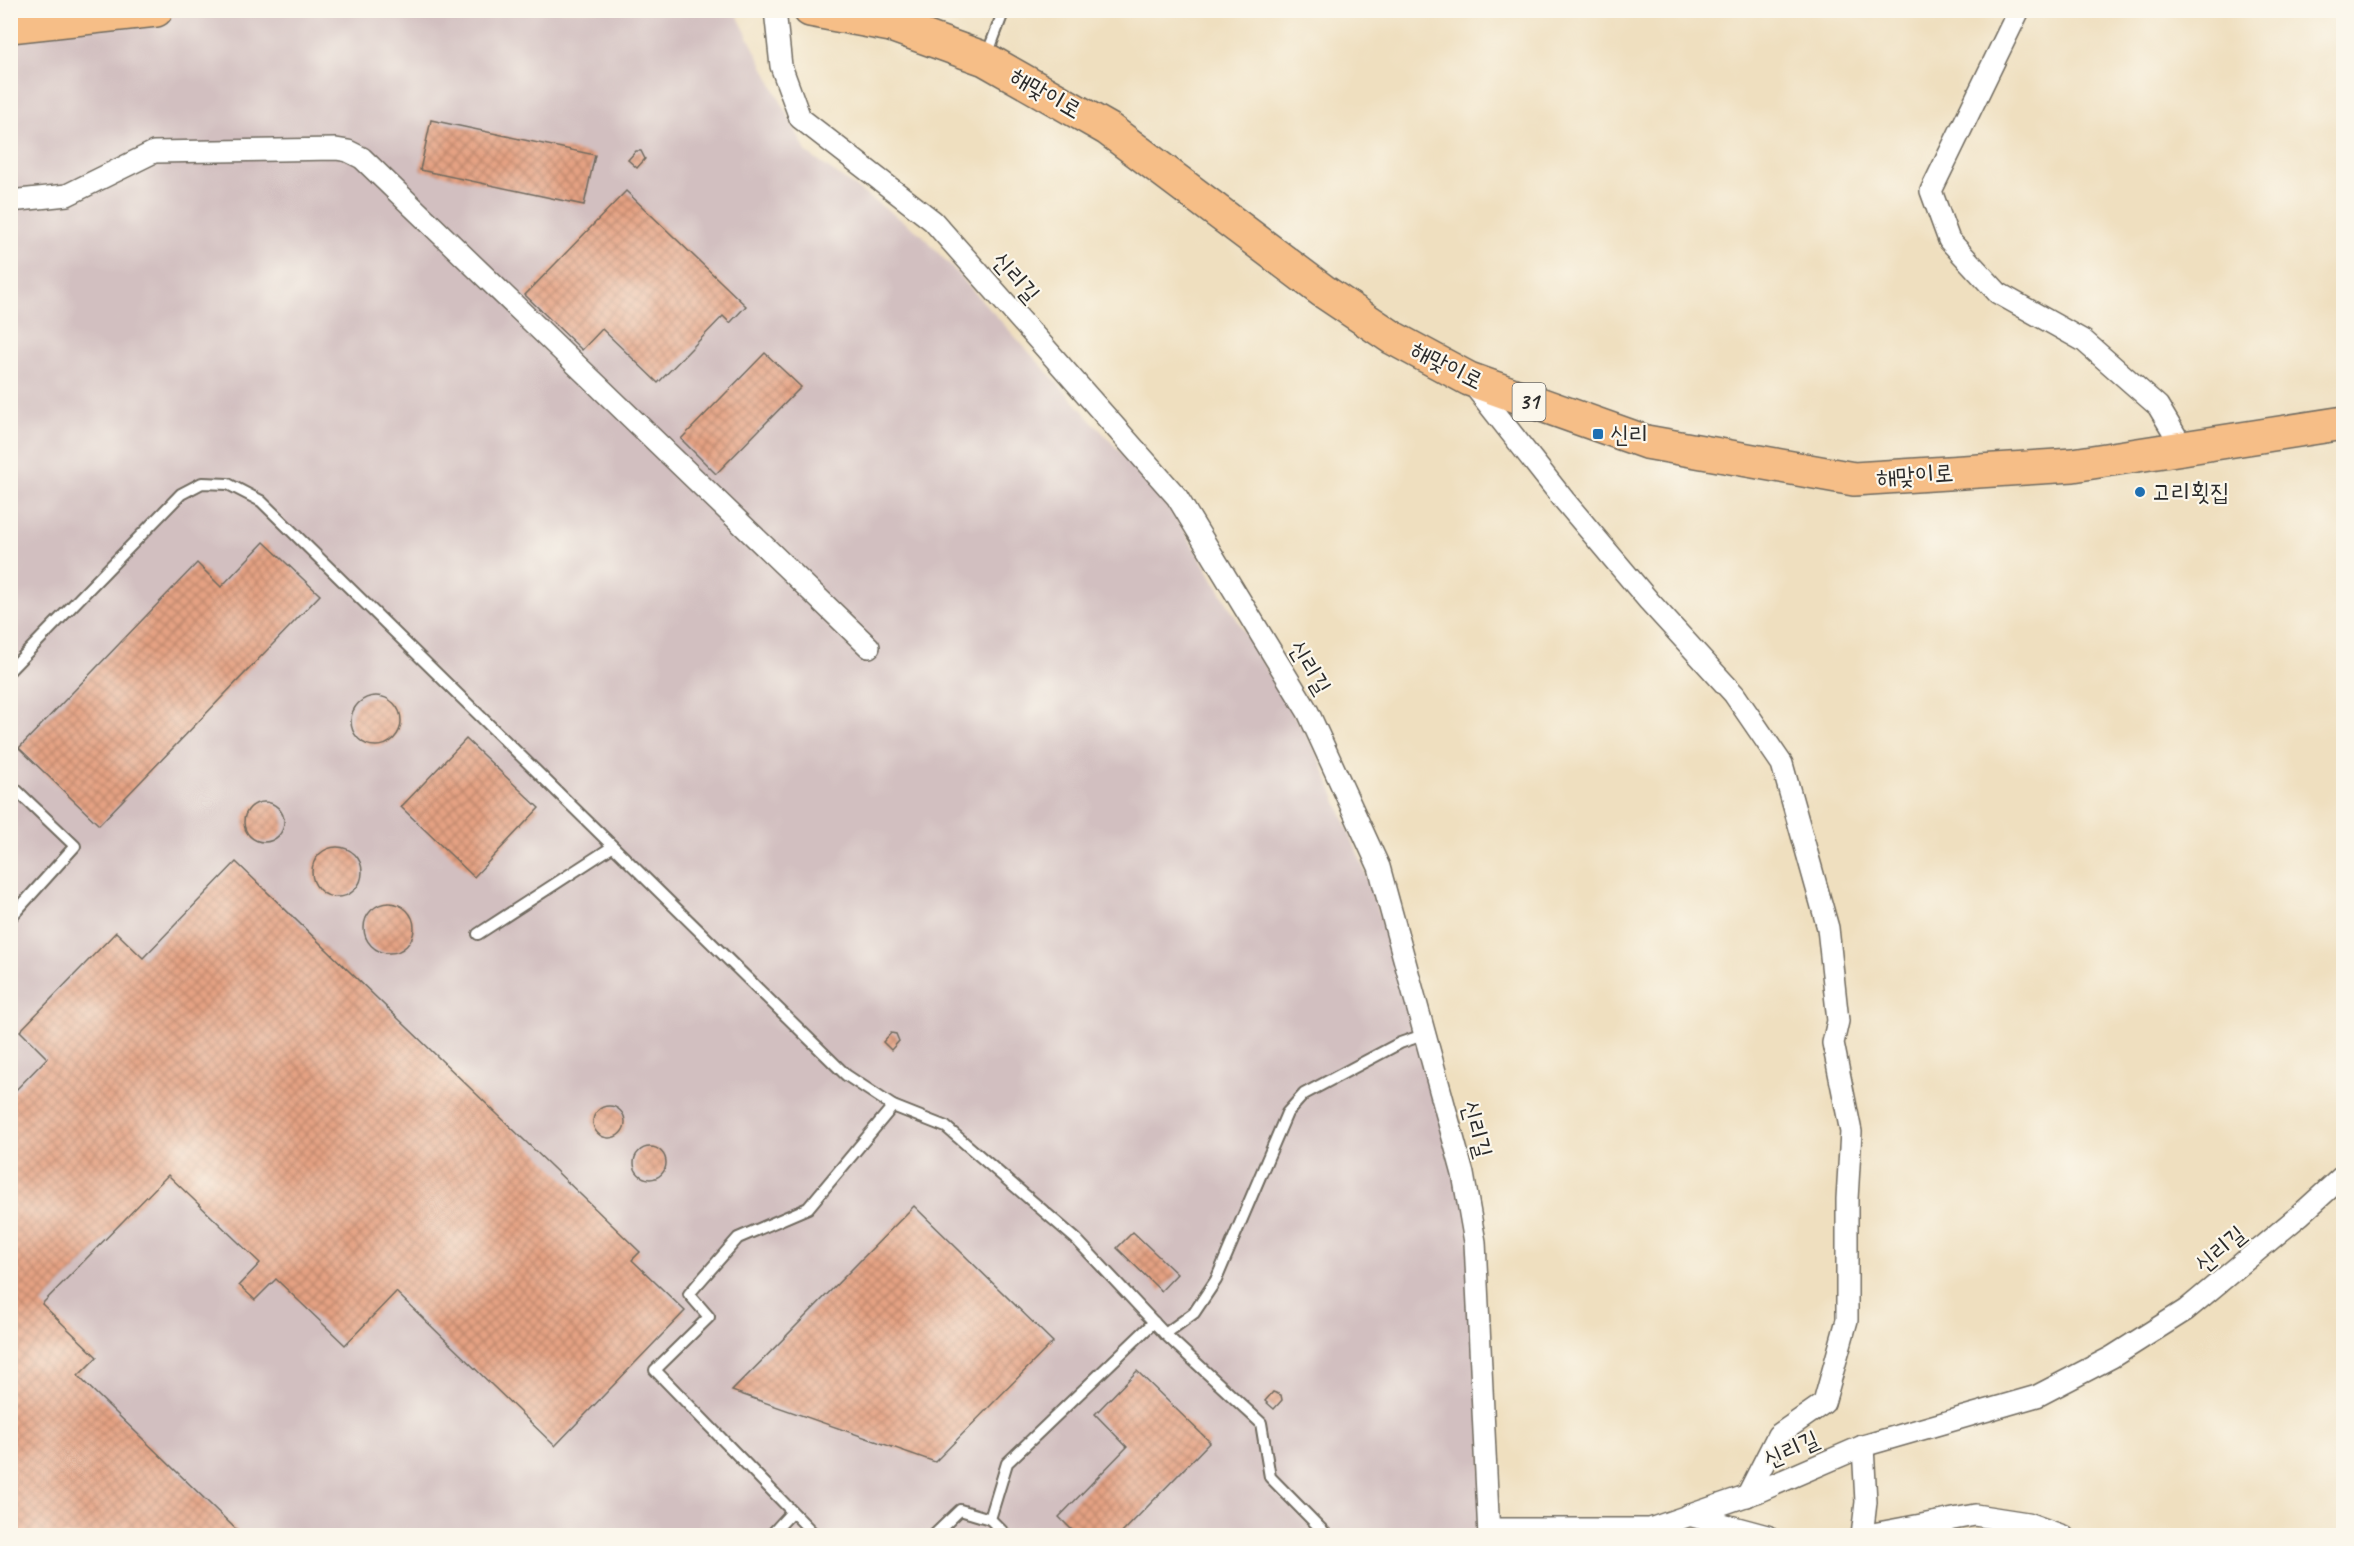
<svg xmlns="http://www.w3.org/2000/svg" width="2354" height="1546" font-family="Caveat,'Poor Story',sans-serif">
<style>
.industrial{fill:#d2bfc0}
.building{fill:url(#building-cross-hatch)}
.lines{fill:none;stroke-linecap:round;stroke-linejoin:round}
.lane-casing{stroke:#706a5f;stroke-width:14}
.street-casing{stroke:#706a5f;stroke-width:24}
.primary-casing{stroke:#706a5f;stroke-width:36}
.lane{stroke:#fff;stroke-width:10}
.street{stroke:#fff;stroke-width:21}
.primary{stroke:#f6be87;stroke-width:33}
.poi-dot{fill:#1f6fb2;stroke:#fbf7ec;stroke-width:2}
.labels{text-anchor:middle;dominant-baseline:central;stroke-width:4.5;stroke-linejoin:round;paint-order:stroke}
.shield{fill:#fbf7ec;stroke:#696865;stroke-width:1.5}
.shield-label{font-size:22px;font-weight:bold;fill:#2b2b2b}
.street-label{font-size:24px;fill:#2b2b2b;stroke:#fbf7ec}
.poi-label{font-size:24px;fill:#2b2b2b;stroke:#fbf7ec;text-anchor:start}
</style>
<defs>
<pattern id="building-cross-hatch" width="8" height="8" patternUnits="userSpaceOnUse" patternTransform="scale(1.5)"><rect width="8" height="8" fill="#e5a283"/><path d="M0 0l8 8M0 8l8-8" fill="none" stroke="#ba846b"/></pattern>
</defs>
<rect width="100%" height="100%" fill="#fbf7ec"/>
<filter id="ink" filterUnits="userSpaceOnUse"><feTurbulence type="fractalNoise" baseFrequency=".0167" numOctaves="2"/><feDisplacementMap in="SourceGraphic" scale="12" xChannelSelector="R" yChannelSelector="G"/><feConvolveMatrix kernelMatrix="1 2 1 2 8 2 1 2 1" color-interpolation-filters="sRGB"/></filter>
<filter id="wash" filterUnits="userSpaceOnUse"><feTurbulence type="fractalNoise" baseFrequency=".008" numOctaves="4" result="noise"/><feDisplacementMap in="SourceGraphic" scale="24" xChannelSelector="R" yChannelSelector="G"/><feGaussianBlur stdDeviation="1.35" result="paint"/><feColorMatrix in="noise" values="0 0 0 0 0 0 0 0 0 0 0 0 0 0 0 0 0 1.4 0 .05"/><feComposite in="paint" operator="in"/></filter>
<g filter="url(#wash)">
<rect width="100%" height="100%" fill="#efdfbf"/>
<!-- industrial -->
<polygon class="industrial" points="139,10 735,11 807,153 921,234 1168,504 1318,755 1363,866 1421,1034 1476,1231 1484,1535 11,1535 10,27"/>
<g id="blocks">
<!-- building -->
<g class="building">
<polygon points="431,120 595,155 584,205 420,170"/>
<polygon points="636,151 641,151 645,159 637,168 628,160"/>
<polygon points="626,191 746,306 730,323 723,316 658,383 602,329 582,350 525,295"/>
<polygon points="765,353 801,387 716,474 681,439"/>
<polygon points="264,542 320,595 99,825 19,748 197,563 221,587"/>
<circle cx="376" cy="721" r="25"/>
<polygon points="466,739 539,808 474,877 401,807"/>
<circle cx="264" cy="822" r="20"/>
<circle cx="337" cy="872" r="25"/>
<polygon points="236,862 640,1252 632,1260 685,1311 555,1446 396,1292 345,1345 276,1279 255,1300 239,1285 260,1263 168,1175 42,1304 97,1357 78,1376 243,1536 10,1536 10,1096 47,1058 20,1031 116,932 143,958"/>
<circle cx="389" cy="928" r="25"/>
<polygon points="891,1033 896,1034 899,1041 891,1050 883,1042"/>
<circle cx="609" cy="1122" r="16"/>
<circle cx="650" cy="1163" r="16"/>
<polygon points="914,1206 1053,1342 935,1462 732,1391"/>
<polygon points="1133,1232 1177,1274 1161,1291 1117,1248"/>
<polygon points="1137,1371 1210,1442 1119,1536 1078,1536 1059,1517 1127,1447 1095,1414"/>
<polygon points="1273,1392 1281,1395 1282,1400 1274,1409 1265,1401"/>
</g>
</g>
</g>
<g filter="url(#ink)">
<use href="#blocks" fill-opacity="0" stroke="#706a5f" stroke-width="1.5"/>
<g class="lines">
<defs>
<g id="lane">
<polyline points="987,55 1004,10"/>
<polyline points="10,670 181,494 202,483 228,484 261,501 846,1075 893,1106 946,1127 1076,1239 1165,1334 1261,1423 1270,1477 1328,1536"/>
<polyline points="10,784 75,846 11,917"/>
<polyline points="478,934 612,847"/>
<polyline points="1165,1334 1194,1313 1216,1280 1287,1113 1304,1094 1400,1043 1426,1034"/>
<polyline points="770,1536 792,1512"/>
<polyline points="816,1536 655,1370 709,1317 689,1294 738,1238 808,1208 893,1106"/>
<polyline points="933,1536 960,1510 990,1519"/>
<polyline points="1007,1536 990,1519 1007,1463 1154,1322"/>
</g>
<g id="street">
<polyline points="775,10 781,66 800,118 933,221 1177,497 1308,712 1379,867 1463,1174 1475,1242 1489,1536"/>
<polyline points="2019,10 1931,191 1949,240 1998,293 2084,341 2158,406 2183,448"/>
<polyline points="10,201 67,195 154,152 336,149 348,151 362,158 869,647"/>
<polyline points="1471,382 1564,500 1649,601 1734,694 1782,764 1828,928 1838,1021 1833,1043 1851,1132 1847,1199 1847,1320 1824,1403 1778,1435 1747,1496"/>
<polyline points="1689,1515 1767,1536"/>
<polyline points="1489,1529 1650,1529 1757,1492 1863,1446 2037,1396 2112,1357 2186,1310 2300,1215 2344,1175"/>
<polyline points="1862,1536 1975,1515 2027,1523 2063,1536"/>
<polyline points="1862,1536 1866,1502 1863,1446"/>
</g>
<g id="primary">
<polyline points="810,10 891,25 985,59 1108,129 1323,291 1393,338 1469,379 1646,442 1854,479 2073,465 2344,423"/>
<polyline points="10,26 156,10"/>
</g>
</defs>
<!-- lane casing -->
<use href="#lane" class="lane-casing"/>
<!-- street casing -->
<use href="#street" class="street-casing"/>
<!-- primary casing -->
<use href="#primary" class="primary-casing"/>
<!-- lane -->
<use href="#lane" class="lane"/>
<!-- street -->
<use href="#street" class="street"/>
<!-- primary -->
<use href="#primary" class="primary"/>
</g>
</g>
<!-- markers -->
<g class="poi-dot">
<rect x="1592" y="428" width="12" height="12" rx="3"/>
<circle cx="2140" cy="492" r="6"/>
</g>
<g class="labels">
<!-- shield labels -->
<rect class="shield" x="1512.5" y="383" width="33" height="38" rx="4.5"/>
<g class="shield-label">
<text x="1529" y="402">31</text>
</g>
<!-- street labels -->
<g class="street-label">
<text transform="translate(1046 93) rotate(30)">해맞이로</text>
<text transform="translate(1016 277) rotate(49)">신리길</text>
<text transform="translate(1447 365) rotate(27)">해맞이로</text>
<text transform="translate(1915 475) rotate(-4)">해맞이로</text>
<text transform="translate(1310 667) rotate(59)">신리길</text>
<text transform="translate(1477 1129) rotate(75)">신리길</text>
<text transform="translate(2220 1249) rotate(-40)">신리길</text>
<text transform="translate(1791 1449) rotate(-24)">신리길</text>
</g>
<!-- poi labels -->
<g class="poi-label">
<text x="1610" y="434">신리</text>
<text x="2152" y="492">고리횟집</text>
</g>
</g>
<!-- margin -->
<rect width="2354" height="1546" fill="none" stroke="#fbf7ec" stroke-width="36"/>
</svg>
